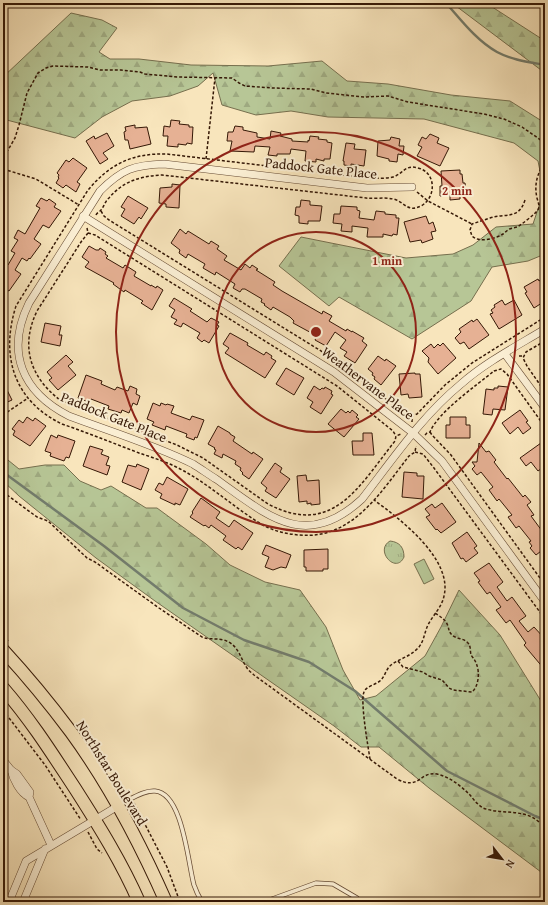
<svg xmlns="http://www.w3.org/2000/svg" width="548" height="905" font-family="'Gentium Book Plus',serif">
<style>
.grass{fill:url(#grass-tufts);stroke:#766f4e}
.forest{fill:url(#forest-firs);stroke:#766f4e}
.pitch{fill:#b7c696;stroke:#766f4e}
.lines{fill:none;stroke-linecap:round;stroke-linejoin:round}
.stream{stroke:#737c6c;stroke-width:2.5}
.building{fill:#e6b194;stroke:#351806}
.service-casing{stroke:#664b34;stroke-width:5}
.minor-casing{stroke:#664b34;stroke-width:8}
.primary-casing{stroke:#351806;stroke-width:14}
.path{stroke:#351806;stroke-width:1.5;stroke-dasharray:3 2;stroke-linecap:butt}
.service{stroke:#faeed3;stroke-width:3.5}
.minor{stroke:#faeed3;stroke-width:7}
.primary{stroke:#f8e5bc;stroke-width:12}
.ring{fill:none;stroke:#8f2418;stroke-width:2}
.labels{text-anchor:middle;dominant-baseline:central;stroke-width:4;stroke-linejoin:round;paint-order:stroke}
.street-label{font-size:14px;fill:#351806;stroke:#faeed3}
.centre{fill:#8f2418;stroke:#faeed3;stroke-width:2}
.ring-label{font-size:12px;text-anchor:middle;font-weight:bold;fill:#8f2418;stroke:#faeed3;stroke-width:4;stroke-linejoin:round;paint-order:stroke}
</style>
<defs>
<pattern id="grass-tufts" width="24" height="20" patternUnits="userSpaceOnUse"><rect width="24" height="20" fill="#b7c696"/><path d="M3 7l-1-3M5 7V3M7 7l1-3M15 17l-1-3M17 17v-4M19 17l1-3" fill="none" stroke="#9ea980"/></pattern>
<pattern id="forest-firs" width="22" height="20" patternUnits="userSpaceOnUse"><rect width="22" height="20" fill="#b7c696"/><path d="M5 1l3.5 6h-7zM16 11l3.5 6h-7z" fill="#9ea980"/></pattern>
</defs>
<rect width="100%" height="100%" fill="#f8e5bc"/>
<filter id="stains"><feTurbulence type="fractalNoise" baseFrequency=".005" numOctaves="4"/><feColorMatrix values="0 0 0 0 .2 0 0 0 0 .09 0 0 0 0 .02 0 0 0 .5 -.17"/></filter>
<radialGradient id="worn" r=".72"><stop offset=".6" stop-color="#630" stop-opacity="0"/><stop offset="1" stop-color="#630" stop-opacity=".3"/></radialGradient>
<!-- grass -->
<path class="grass" d="M390 541C400 542 404 548 404 557 396 575 374 550 390 541Z"/>
<!-- forest -->
<g class="forest">
<polygon points="452,3 486,3 545,41 545,73"/>
<polygon points="71,13 102,20 117,28 99,52 110,59 139,59 191,65 268,66 322,61 347,81 388,84 451,95 510,101 545,123 545,254 528,261 492,267 471,301 412,339 339,297 329,306 279,266 301,237 406,258 453,254 473,245 496,227 533,224 544,191 538,161 514,143 424,119 328,117 291,111 256,115 222,105 213,73 198,86 170,96 132,101 102,117 75,138 3,119 3,77"/>
<polygon points="3,456 19,469 45,465 64,465 80,481 101,490 111,486 146,508 157,508 206,544 230,565 265,582 300,590 326,627 343,670 360,700 376,696 425,656 441,627 459,590 500,635 541,701 545,709 545,875 429,788 379,747 361,747 334,726 155,601 96,558 19,496 3,481"/>
</g>
<!-- pitch -->
<polygon class="pitch" points="424,559 434,579 424,584 414,564"/>
<g class="lines">
<!-- stream -->
<g class="stream">
<path d="M446 3C461 20 477 41 497 52 512 60 529 62 545 65"/>
<polyline points="3,472 104,546 183,608 244,640 309,662 355,691 447,771 535,816 545,820"/>
</g>
</g>
<!-- building -->
<g class="building">
<polygon points="171,120 180,121 179,124 189,125 189,127 193,127 192,144 187,143 186,145 178,144 178,147 167,146 168,136 163,136 164,126 170,127"/>
<polygon points="135,125 135,128 147,127 151,144 130,149 128,140 125,140 124,132 126,131 125,127"/>
<polygon points="235,126 243,127 243,130 257,133 257,137 270,139 271,131 281,133 280,136 292,139 292,141 308,142 308,140 309,141 310,136 319,137 318,139 327,140 327,142 332,143 330,159 324,159 324,161 316,159 316,162 305,161 306,151 291,149 290,154 277,154 277,156 268,155 270,147 255,146 254,152 230,151 232,141 227,141 228,132 233,132"/>
<polygon points="107,133 114,146 103,153 108,159 100,164 86,141 94,136 95,139"/>
<polygon points="430,134 439,138 437,143 449,148 440,166 417,156 422,147 418,145 422,137 426,139"/>
<polygon points="391,137 400,139 399,146 404,146 403,155 398,154 397,162 389,161 389,159 377,156 378,141 390,140"/>
<polygon points="346,143 355,144 354,149 366,150 364,166 351,164 351,166 344,165 344,161 343,161"/>
<polygon points="73,158 87,168 77,182 80,184 76,192 66,185 63,188 56,183 59,178 58,177 59,175 57,173 66,160 69,162"/>
<polygon points="460,170 460,174 462,174 463,183 465,183 466,192 462,192 462,194 460,194 460,199 450,200 450,195 440,196 440,186 442,186 441,171"/>
<polygon points="172,184 180,185 179,208 166,207 166,204 159,203 160,188 172,187"/>
<polygon points="128,196 148,208 141,219 139,217 134,224 121,216 125,209 121,207"/>
<polygon points="41,198 47,201 49,199 56,204 54,207 61,211 49,228 43,225 34,239 41,244 30,259 29,258 27,261 22,258 15,270 21,274 9,291 3,288 3,262 8,265 15,253 11,251 18,240 14,238 18,230 25,234 40,208 36,206"/>
<polygon points="301,200 310,201 310,205 322,206 320,221 308,221 308,224 299,223 299,216 295,215 296,207 300,207"/>
<polygon points="341,206 357,207 357,210 360,211 359,218 374,220 376,211 385,212 385,214 396,215 396,218 399,218 397,235 393,234 392,236 383,234 383,237 367,237 368,228 352,226 352,232 341,231 342,224 333,223 334,214 340,214"/>
<polygon points="426,216 429,224 433,222 436,231 431,232 433,239 422,243 421,240 410,242 404,222"/>
<polygon points="180,229 186,234 188,231 209,244 211,241 219,246 217,249 227,256 224,260 241,270 245,264 250,268 252,265 258,269 256,270 275,282 273,285 282,291 322,314 323,311 332,316 329,321 346,331 347,329 352,332 352,331 364,338 362,341 367,345 355,363 344,356 347,352 340,348 346,340 335,332 326,346 315,340 317,336 293,323 294,321 290,317 273,307 271,310 264,305 265,304 261,302 262,299 245,289 242,289 240,292 233,288 235,284 216,272 215,275 203,268 205,264 188,254 186,258 179,253 180,250 171,243"/>
<polygon points="89,246 96,250 99,250 100,248 106,252 105,254 108,256 106,258 123,268 125,265 136,272 134,276 151,286 151,285 156,288 157,286 163,290 152,310 141,303 143,301 125,290 124,292 113,284 114,283 85,267 89,262 82,257"/>
<polygon points="545,277 545,301 534,308 525,293 527,292 524,287 538,279 539,281"/>
<polygon points="174,298 192,309 190,311 207,322 211,318 219,322 217,325 219,326 209,343 204,340 202,342 197,338 200,333 183,323 181,327 174,324 177,320 171,317 175,310 169,306"/>
<polygon points="502,300 505,305 514,300 522,315 499,329 490,314 493,313 491,310 495,307 494,305"/>
<polygon points="477,319 489,335 469,349 464,342 460,344 455,338 461,332 459,329 472,320 473,322"/>
<polygon points="45,323 61,326 59,335 62,335 60,346 41,342"/>
<polygon points="230,333 248,343 247,345 264,355 266,352 272,356 271,358 276,361 265,378 225,353 229,348 223,344"/>
<polygon points="443,343 456,358 438,374 428,362 429,358 422,351 431,344 434,348 438,344 440,346"/>
<polygon points="66,355 73,362 68,366 76,375 58,390 49,380 52,378 47,372"/>
<polygon points="378,356 385,361 386,359 396,366 381,385 374,379 375,377 372,375 373,373 368,369"/>
<polygon points="286,368 304,378 294,395 276,384"/>
<polygon points="415,373 415,374 420,374 422,397 409,398 408,394 401,395 399,374"/>
<polygon points="86,375 102,381 101,384 115,390 117,387 128,391 130,386 137,389 136,394 140,396 137,405 133,403 129,413 122,410 121,413 108,409 109,406 91,399 90,401 86,400 86,401 78,398"/>
<polygon points="3,382 12,400 3,404"/>
<polygon points="314,386 320,390 322,388 324,389 325,387 332,391 331,394 333,395 321,414 310,407 313,402 307,398"/>
<polygon points="498,386 508,387 505,410 493,409 492,415 483,414 486,389 494,390 494,388 498,388"/>
<polygon points="153,403 160,406 161,403 166,405 167,404 174,406 171,413 190,420 192,416 204,420 197,438 195,437 194,440 186,437 187,434 166,426 165,430 152,425 154,422 147,419"/>
<polygon points="341,409 346,413 348,411 350,413 352,410 358,415 356,417 359,419 344,437 328,424"/>
<polygon points="520,410 528,421 526,422 531,428 523,434 518,427 510,434 502,423"/>
<polygon points="27,417 33,421 35,418 46,426 30,446 13,435 15,431 12,429 19,420 23,423"/>
<polygon points="450,417 466,417 466,425 470,425 470,438 446,438 446,425 450,425"/>
<polygon points="218,426 230,433 230,434 235,437 233,441 252,454 253,452 263,459 249,479 242,474 243,473 240,470 241,468 235,464 236,461 223,454 222,458 214,454 216,450 214,449 215,448 208,444"/>
<polygon points="363,433 372,433 374,455 353,455 352,441 363,441"/>
<polygon points="51,435 57,438 58,435 75,441 69,458 66,457 64,461 50,456 51,453 45,451"/>
<polygon points="479,443 486,452 489,451 496,460 494,462 507,479 508,478 523,497 525,495 531,502 527,505 534,515 531,516 545,535 545,548 536,555 530,548 532,546 529,542 531,541 519,526 516,528 508,517 512,515 499,499 497,501 489,490 493,487 481,472 477,475 472,469 475,466 472,462 477,462"/>
<polygon points="541,443 545,449 545,466 538,471 531,462 526,466 520,458"/>
<polygon points="90,446 103,450 101,454 109,457 106,465 110,466 107,475 83,466"/>
<polygon points="275,463 282,468 280,472 290,479 276,498 265,491 267,488 261,483"/>
<polygon points="137,464 149,469 141,490 122,482 128,465 136,467"/>
<polygon points="404,472 417,473 417,476 424,476 423,499 402,497"/>
<polygon points="306,475 307,481 319,480 320,504 311,505 311,503 307,504 307,501 299,502 297,476"/>
<polygon points="167,477 188,489 180,505 175,503 175,505 160,498 162,494 155,490 159,483 163,485"/>
<polygon points="201,498 220,512 216,518 229,527 234,520 253,533 242,550 238,547 236,549 223,540 226,536 211,525 209,528 205,525 204,526 190,517 193,513 192,512"/>
<polygon points="442,503 456,522 441,533 437,529 436,530 426,517 430,515 425,509 432,504 435,508"/>
<polygon points="467,532 477,546 474,548 478,553 466,562 463,558 461,559 452,543"/>
<polygon points="266,545 291,555 286,568 281,567 273,570 265,567 269,557 262,554"/>
<polygon points="328,549 328,569 323,569 323,571 306,571 306,567 304,567 304,550"/>
<polygon points="489,563 503,582 497,587 507,601 512,597 526,616 519,621 528,632 534,627 545,639 545,670 524,645 526,643 510,620 506,623 496,610 501,607 490,592 487,594 478,582 480,581 474,573"/>
</g>
<g class="lines">
<defs>
<g id="service">
<path d="M120 804C130 800 143 790 155 791 183 793 188 864 194 885 196 891 199 897 202 902"/>
<polyline points="264,902 316,883 333,884 357,898 361,902"/>
</g>
<g id="minor">
<path d="M412 187 367 188 164 164C134 165 122 169 100 191L29 303C5 352 22 392 69 416 109 431 155 445 193 464 201 469 208 474 216 479 267 515 305 552 362 499 393 459 422 416 461 384 486 362 517 346 545 329"/>
<polyline points="83,216 334,372 413,433 442,461 545,602"/>
<polyline points="505,354 545,408"/>
<polyline points="3,760 11,770"/>
<path d="M29 797C20 793 13 779 11 770L17 774 30 792 29 797 51 845"/>
<polyline points="9,902 26,861 118,806"/>
<polyline points="23,902 45,849"/>
</g>
<g id="primary">
<path d="M3 650C27 676 50 704 71 732 109 784 140 843 166 902"/>
<path d="M3 688C31 720 53 755 76 790 99 826 122 863 139 902"/>
</g>
</defs>
<!-- service casing -->
<use href="#service" class="service-casing"/>
<!-- minor casing -->
<use href="#minor" class="minor-casing"/>
<!-- primary casing -->
<use href="#primary" class="primary-casing"/>
<!-- path -->
<g class="path">
<polyline points="3,156 8,150 15,138 19,125 27,93 38,73 46,68 53,66 88,67 100,70 121,70 140,72 145,74 177,77 232,78 239,83 245,86 272,88 311,89 326,93 364,97 388,96 408,102 484,114 504,119 522,127 545,143"/>
<polyline points="206,159 215,78"/>
<polyline points="3,169 36,179 79,205"/>
<polyline points="417,192 428,201 472,224"/>
<path d="M525 200C519 220 505 213 490 218 484 220 478 222 472 224L470 230 472 236C479 243 495 239 503 234 505 233 506 231 508 230 510 228 514 228 517 227 521 225 535 214 538 210 540 206 538 202 537 198 534 185 537 173 545 163"/>
<polyline points="101,211 104,216 109,220 334,359 404,413 412,416"/>
<path d="M96 215C97 213 99 212 100 211 103 209 105 201 109 198 123 181 141 176 162 175L366 198C374 199 385 197 393 199 404 201 407 213 421 206 437 197 436 172 418 168 405 164 403 174 393 177 386 179 376 178 368 178L167 154C132 153 110 164 88 190L16 306C0 356 14 401 62 424 88 433 113 443 139 453 154 458 170 463 184 471 211 486 235 508 261 524 273 531 286 534 299 535 352 540 380 493 409 456L415 452 416 446"/>
<path d="M87 228 88 233 81 242 37 311C20 346 30 377 60 400L177 445 203 458 268 504C333 538 359 486 395 441L396 436 401 434"/>
<polyline points="88,233 95,235 337,386 393,431 396,436"/>
<polyline points="545,341 526,352 523,358 527,366 545,392"/>
<polyline points="519,356 524,356"/>
<polyline points="3,415 28,398"/>
<polyline points="412,422 412,416 417,414 445,385 472,363 545,317"/>
<polyline points="430,432 432,435 451,455 545,585"/>
<path d="M425 435 427 433 430 432C438 412 477 385 494 371L501 369 507 374 545 427"/>
<polyline points="415,452 423,454 434,468 545,619"/>
<path d="M3 492 37 517 48 521 87 558 95 562 159 608 202 637C209 640 216 638 224 640 239 645 240 658 247 668 249 671 252 673 254 675L397 779C420 791 419 771 437 774 450 777 461 786 470 795 474 800 478 805 483 808 504 816 530 806 545 829"/>
<polyline points="3,635 8,641"/>
<path d="M398 661 403 667 423 672 429 676 442 680 449 688 453 690 472 692C479 686 480 671 476 663 475 660 473 658 471 655 470 651 471 646 468 643 464 638 456 639 452 635 449 632 449 630 448 626 446 620 441 617 435 613"/>
<polyline points="3,710 45,765 81,820"/>
<path d="M370 759C368 746 360 701 364 692 366 686 376 685 381 680 385 676 386 669 391 665 399 659 409 657 417 649 424 643 424 633 428 625 433 615 442 607 444 596 453 559 400 519 374 500"/>
<polyline points="117,784 128,793"/>
<polyline points="134,803 167,867 180,902"/>
<polyline points="88,832 97,849 102,853"/>
</g>
<!-- service -->
<use href="#service" class="service"/>
<!-- minor -->
<use href="#minor" class="minor"/>
<!-- primary -->
<use href="#primary" class="primary"/>
</g>
<!-- distance rings -->
<g class="ring">
<circle cx="316" cy="332" r="100"/>
<circle cx="316" cy="332" r="200"/>
</g>
<g class="labels">
<!-- street labels -->
<g class="street-label">
<text transform="translate(321 168) rotate(6)">Paddock Gate Place</text>
<text transform="translate(368 383) rotate(37)">Weathervane Place</text>
<text transform="translate(114 417) rotate(22)">Paddock Gate Place</text>
<text transform="translate(112 773) rotate(58)">Northstar Boulevard</text>
</g>
</g>
<circle cx="316" cy="332" r="6" class="centre"/>
<g class="ring-label">
<text x="457" y="195">2 min</text>
<text x="387" y="265">1 min</text>
</g>
<!-- margin -->
<rect width="548" height="905" fill="none" stroke="#f8e5bc" stroke-width="16"/>
<rect x="4" y="4" width="540" height="897" fill="none" stroke="#351806" stroke-width="2"/>
<rect x="8" y="8" width="532" height="889" fill="none" stroke="#351806"/>
<!-- north arrow -->
<g transform="translate(502 859) rotate(121)" stroke="#faeed3" stroke-width="3" paint-order="stroke">
<path d="M0-3L7 15L0 10L-7 15Z" fill="#351806"/>
<text y="-6" font-size="11" font-weight="bold" text-anchor="middle" fill="#351806">N</text>
</g>
<rect width="100%" height="100%" filter="url(#stains)"/>
<rect width="100%" height="100%" fill="url(#worn)"/>
</svg>
